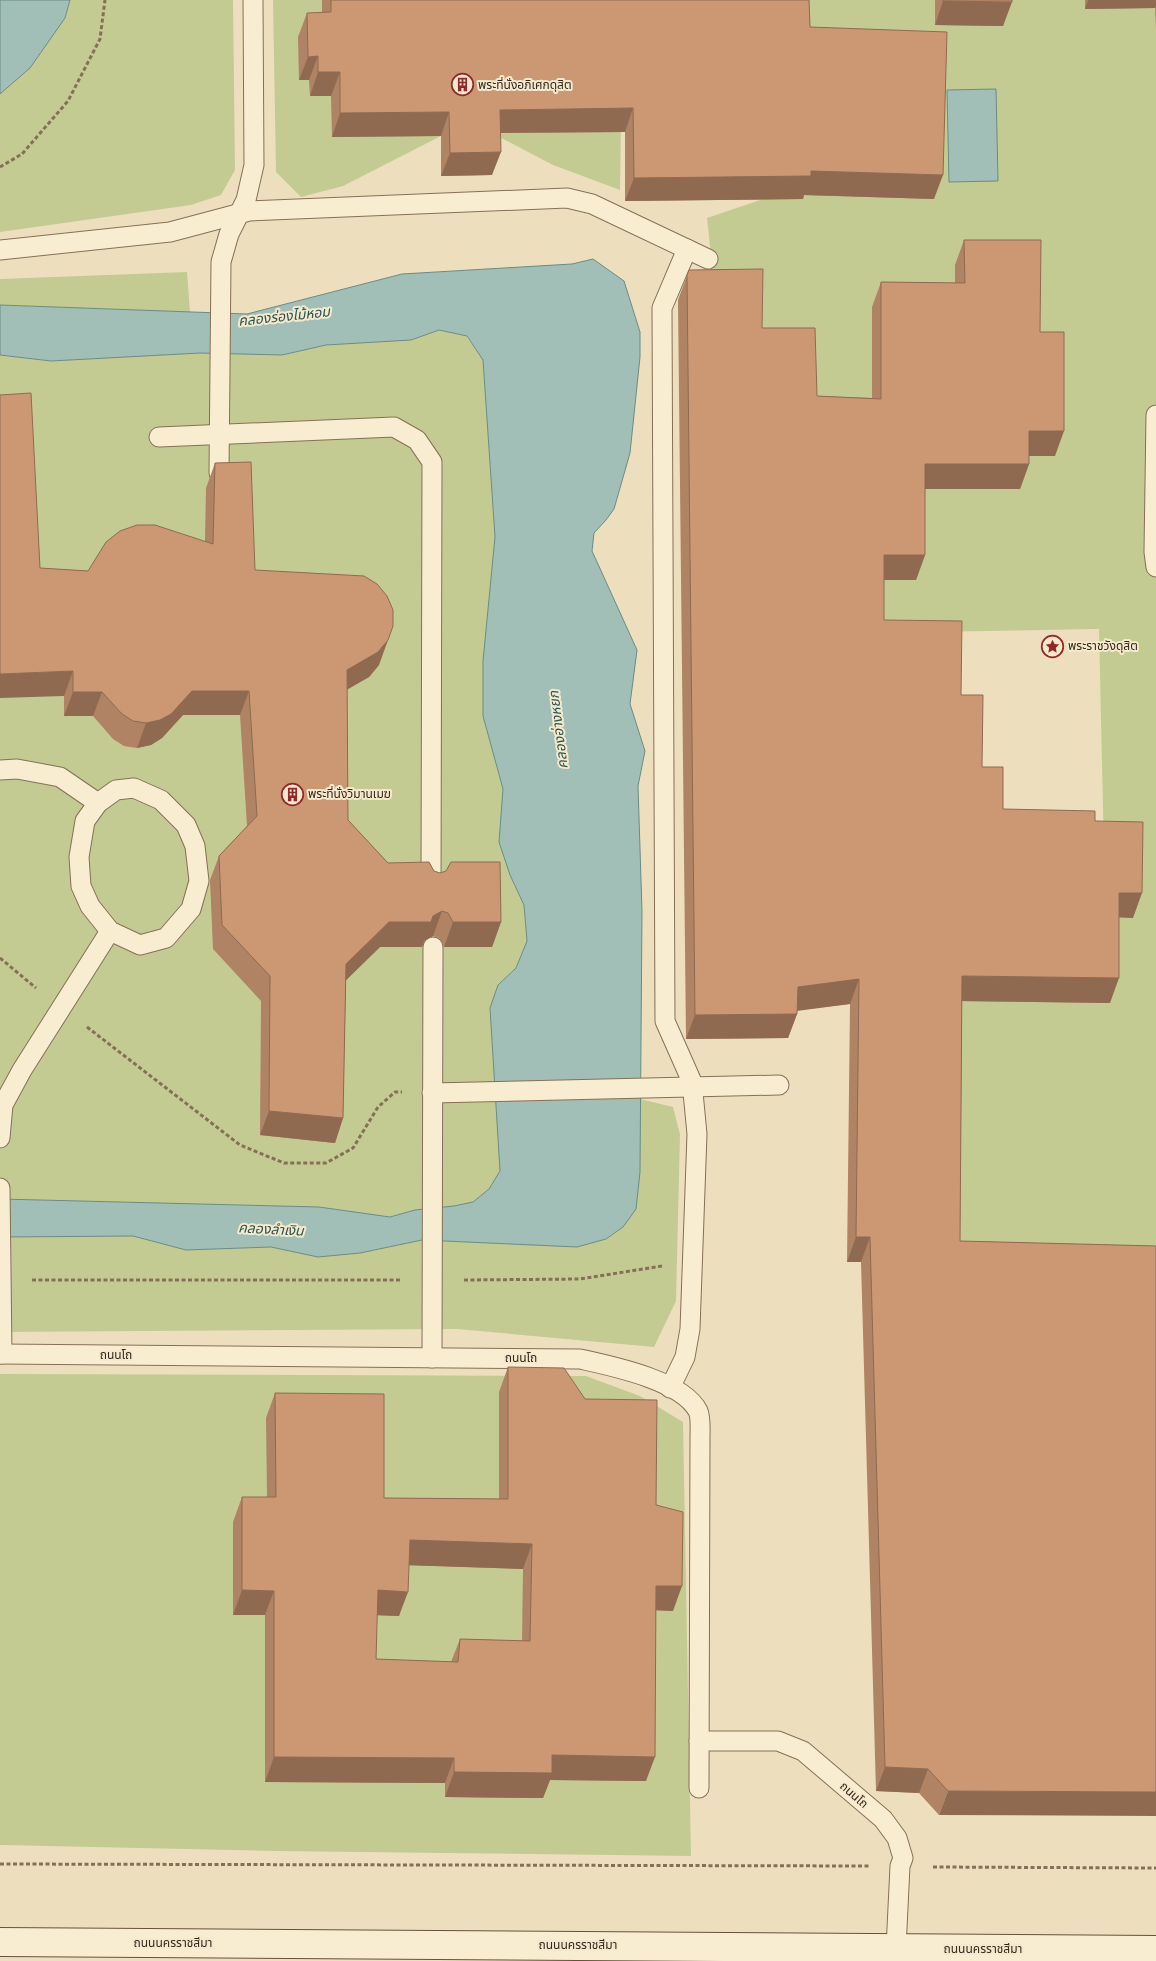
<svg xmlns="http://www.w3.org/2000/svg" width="1156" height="1961" font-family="'Roboto Serif','Noto Sans Thai',serif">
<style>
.green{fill:#c4cb92}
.water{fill:#a1bfb6;stroke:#698c84}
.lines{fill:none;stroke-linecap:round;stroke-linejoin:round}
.service-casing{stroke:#857057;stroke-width:21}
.secondary-casing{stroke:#67513a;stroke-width:30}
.path{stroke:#857057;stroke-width:3;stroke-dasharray:4 2.5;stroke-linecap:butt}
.service{stroke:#f9edd1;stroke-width:19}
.secondary{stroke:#f9edd1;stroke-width:28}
.wall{fill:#af8364;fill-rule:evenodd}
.shaded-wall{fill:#8f6a51}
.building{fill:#cc9874;stroke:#8f6a51;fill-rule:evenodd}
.labels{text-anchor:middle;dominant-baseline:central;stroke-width:4;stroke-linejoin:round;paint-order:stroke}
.poi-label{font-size:12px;fill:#35281c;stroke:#f5e9cd;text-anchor:start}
.street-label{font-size:12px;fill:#35281c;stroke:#f5e9cd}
.water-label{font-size:14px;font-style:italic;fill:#2b5552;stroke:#f5e9cd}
</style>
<rect width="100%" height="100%" fill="#eddfbe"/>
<!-- green -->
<g class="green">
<polygon points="70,0 233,0 235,170 221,195 191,205 0,232 0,94 30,68 65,18"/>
<polygon points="273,0 440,0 441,136 343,186 301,197 276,172"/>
<polygon points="623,0 620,190 553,165 492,133"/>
<polygon points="807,0 1156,0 1156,1247 954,1246 957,988 1107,988 1099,629 814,634 718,319 707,218 808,184"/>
<polygon points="187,272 190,312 0,305 0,279"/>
<polygon points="439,330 466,336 483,360 495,537 483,661 483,716 503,789 499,842 510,875 524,905 527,941 516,968 498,985 490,1008 500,1171 489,1189 473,1202 454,1206 415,1210 390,1217 319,1207 0,1199 0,355 51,361 200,353 282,355 326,345 411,340"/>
<polygon points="640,1099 673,1107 680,1134 676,1301 654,1347 457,1329 0,1332 0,1237 133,1236 186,1250 271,1247 318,1257 360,1253 422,1240 577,1247 606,1239 623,1227 640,1172"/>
<polygon points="0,1374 586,1376 640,1396 683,1422 691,1856 275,1851 0,1845"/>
</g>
<!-- water -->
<g class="water">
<polygon points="0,0 70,0 65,18 30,68 0,94"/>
<polygon points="996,89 998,181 949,182 947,90"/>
<polygon points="593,259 624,281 640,332 640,357 630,453 614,509 606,520 594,533 592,551 637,650 630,704 645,751 638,786 642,911 640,1172 636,1209 623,1227 606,1239 577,1247 422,1240 360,1253 318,1257 271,1247 186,1250 133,1236 0,1237 0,1199 319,1207 390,1217 415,1210 454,1206 473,1202 489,1189 500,1171 490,1008 498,985 516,968 527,941 524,905 510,875 499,842 503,789 483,716 483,661 495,537 483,360 467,336 439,330 411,340 326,345 282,355 200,353 51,361 0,355 0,305 247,314 402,274 572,264"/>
</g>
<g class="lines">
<defs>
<g id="service">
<polyline points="0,250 170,232 249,211 567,198 592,204 708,259"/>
<polyline points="1156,415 1154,552 1156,567"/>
<polyline points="159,437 394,427 417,440 432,462 431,886"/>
<polyline points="219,473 221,262 229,234 246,200 254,165 253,0"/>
<polyline points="0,770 17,769 60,777 98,803"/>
<polygon points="134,788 161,800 186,825 195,846 199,881 191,909 166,938 140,945 110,931 90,906 81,886 79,857 85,821 98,803 116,790"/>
<polyline points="432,1093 779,1085"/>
<polyline points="0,1138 3,1105 22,1070 110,931"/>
<polyline points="0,1188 2,1354"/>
<path d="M0 1354 580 1359C611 1366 682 1380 698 1411 701 1417 700 1430 700 1438L699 1788"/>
<polyline points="432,1358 433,947"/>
<polyline points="670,1388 685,1357 690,1329 697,1134 692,1082 665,1021 662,308 687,249"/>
<polyline points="699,1741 778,1741 803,1751 883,1819 897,1838 903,1858 900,1866 896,1949"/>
</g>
<polyline id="secondary" points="0,1942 1156,1950"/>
</defs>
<!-- service casing -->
<use href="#service" class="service-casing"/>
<!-- secondary casing -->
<use href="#secondary" class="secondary-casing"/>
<!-- path -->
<g class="path">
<polyline points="0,167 22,154 68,101 100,39 105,0"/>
<polyline points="0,958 36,988"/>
<polyline points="87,1027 240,1145 284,1163 326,1163 353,1148 378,1107 395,1092 402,1092"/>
<polyline points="32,1280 400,1280"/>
<polyline points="464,1280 580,1279 662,1266"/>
<polyline points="0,1864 869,1866"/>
<polyline points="933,1867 1156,1868"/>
</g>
<!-- service -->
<use href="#service" class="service"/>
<!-- secondary -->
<use href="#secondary" class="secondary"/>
</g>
<!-- wall -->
<g class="wall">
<polygon points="322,0 809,0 810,27 934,199 804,195 803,199 625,201 625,132 500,133 492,175 441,176 441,136 332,137 331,96 310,96 309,80 299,80 298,37 307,13 322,13"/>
<polygon points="935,0 1012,0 1003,26 935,25"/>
<polygon points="1085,0 1156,0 1156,28 1155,8 1085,9"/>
<polygon points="964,240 1040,332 1055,456 1029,456 1029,464 1020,489 925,489 925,555 916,580 884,580 884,620 961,695 982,767 1003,809 1095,821 1133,918 1119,917 1110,1003 962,1001 960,1241 1156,1246 939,1815 919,1793 876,1791 861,1262 847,1262 850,1004 797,1010 797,1014 788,1038 686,1039 678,300 689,270 762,328 817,396 872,398 872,307 881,282 955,283 955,265"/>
<polygon points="215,463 255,570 379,665 369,677 347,689 348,820 388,863 434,871 501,922 492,947 444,947 439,938 433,936 424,941 422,947 380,947 346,980 343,1118 335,1143 260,1135 261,1001 213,949 210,880 219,856 247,826 240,715 183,715 162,738 151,745 137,748 124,746 113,739 93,716 64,716 64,696 40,568 88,571 205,541 206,488"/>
<path d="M508 1367 656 1505 673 1611 656 1610 646 1781 550 1780 543 1798 445 1797V1783L265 1782V1615H233V1522L242 1497H267L266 1418 275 1393 384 1498 499 1499V1392ZM409 1565 523 1569 522 1641 460 1639 451 1662 376 1659 377 1615 399 1616Z"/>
</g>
<!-- shaded-wall -->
<g class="shaded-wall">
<polygon points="1088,0 1156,0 1156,6 1155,8 1085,9"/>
<polygon points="943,1 1012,2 1003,26 935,25"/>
<polygon points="318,56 309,80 299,80 308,57"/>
<polygon points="318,72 340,72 331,96 310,96"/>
<polygon points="633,108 625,132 491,133 500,110"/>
<polygon points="449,112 441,136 332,137 340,113"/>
<polygon points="501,152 492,175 441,176 450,153"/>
<polygon points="811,171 943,175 934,199 804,195 803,199 625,201 634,178"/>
<polygon points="1029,431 1064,431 1055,456 1020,456"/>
<polygon points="925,464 1029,464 1020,489 916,489"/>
<polygon points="884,555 925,555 916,580 875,580"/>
<polygon points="388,640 379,665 369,677 338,695 347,670"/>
<polygon points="73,671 64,696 0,698 0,674"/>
<polygon points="192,691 249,691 240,715 183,715 162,738 151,745 137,748 146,723"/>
<polygon points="73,692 102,692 93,716 64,716"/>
<polygon points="1119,893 1142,893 1133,918 1110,917"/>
<polygon points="442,911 433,936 424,941 422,947 380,947 337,989 346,964 389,922 433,916"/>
<polygon points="453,922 501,922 492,947 444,947"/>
<polygon points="962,976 1119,978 1110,1003 953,1001"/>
<polygon points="859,979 850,1004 789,1012 798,987"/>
<polygon points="797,1014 788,1038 686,1039 695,1015"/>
<polygon points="269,1111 343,1118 335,1143 260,1135"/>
<polygon points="856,1237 870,1237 861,1262 847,1262"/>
<polygon points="410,1540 532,1544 523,1569 401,1565"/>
<polygon points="656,1586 682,1586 673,1611 648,1610"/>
<polygon points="242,1590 274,1591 265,1615 233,1615"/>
<polygon points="378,1590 408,1592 399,1616 369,1615"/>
<polygon points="552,1755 655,1757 646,1781 550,1780 543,1798 445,1797 454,1772"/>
<polygon points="274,1757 454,1758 445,1783 265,1782"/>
<polygon points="885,1767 928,1769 919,1793 876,1791"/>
<polygon points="948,1791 1156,1792 1156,1816 939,1815"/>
</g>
<!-- building -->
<g class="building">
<polygon points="331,0 809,0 810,27 947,32 943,175 811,171 811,176 634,178 633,108 500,110 501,152 450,153 449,112 340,113 340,72 318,72 318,56 308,57 307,13 331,12"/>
<polygon points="943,0 1012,0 1012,2 943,1"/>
<polygon points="964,240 1041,240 1040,332 1064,332 1064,431 1029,431 1029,464 925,464 925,555 884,555 884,620 962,621 961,695 983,695 982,767 1003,767 1003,809 1095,811 1095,821 1143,822 1142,893 1119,893 1119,978 962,976 960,1241 1156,1246 1156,1792 948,1791 928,1769 885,1767 870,1237 856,1237 859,979 798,987 797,1014 695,1015 687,275 689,270 763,269 762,328 815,328 817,396 881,399 881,282 965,283"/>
<polygon points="31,393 40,568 88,571 106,542 120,531 137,525 155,525 213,544 215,463 251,462 255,570 364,576 377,584 387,596 393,610 393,626 388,640 378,652 347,670 348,820 388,863 429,862 434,871 440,873 446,871 451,862 500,862 501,922 453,922 448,913 442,911 433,916 431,922 389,922 346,964 343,1118 269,1111 270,976 222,925 219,856 257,816 249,691 192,691 171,714 160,720 146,723 133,721 122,714 102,692 73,692 73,671 0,674 0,395"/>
<path d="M508 1367 564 1368 585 1399 657 1400 656 1505 683 1512 682 1586H656L655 1757 552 1755V1773L454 1772V1758L274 1757V1591L242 1590V1497H276L275 1393 384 1394V1498L508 1499ZM410 1540 532 1544 530 1641 460 1639 458 1662 376 1659 378 1590 408 1592Z"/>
</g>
<!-- icons -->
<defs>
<symbol id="building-ring" viewBox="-11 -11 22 22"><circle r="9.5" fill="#f5e9cd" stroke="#942728" stroke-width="1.5"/><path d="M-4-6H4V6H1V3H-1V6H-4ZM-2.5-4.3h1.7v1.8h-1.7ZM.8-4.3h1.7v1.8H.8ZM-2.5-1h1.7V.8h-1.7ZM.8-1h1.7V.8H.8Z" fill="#942728"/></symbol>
<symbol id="sight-ring" viewBox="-11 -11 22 22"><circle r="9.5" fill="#f5e9cd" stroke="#942728" stroke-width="1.5"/><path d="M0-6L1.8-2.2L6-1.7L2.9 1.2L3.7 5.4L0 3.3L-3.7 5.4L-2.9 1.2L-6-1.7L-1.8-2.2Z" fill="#942728"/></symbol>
</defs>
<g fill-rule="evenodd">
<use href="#building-ring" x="450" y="72" width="25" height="25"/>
<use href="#sight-ring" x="1040" y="634" width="25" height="25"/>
<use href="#building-ring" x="280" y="782" width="25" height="25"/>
</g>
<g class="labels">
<!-- poi labels -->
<g class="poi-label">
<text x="478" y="85">พระที่นั่งอภิเศกดุสิต</text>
<text x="1068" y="646">พระราชวังดุสิต</text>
<text x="308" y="794">พระที่นั่งวิมานเมฆ</text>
</g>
<!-- street labels -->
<g class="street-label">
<text x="116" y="1355">ถนนโถ</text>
<text x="521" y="1358">ถนนโถ</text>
<text transform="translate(854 1795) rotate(41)">ถนนโถ</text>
<text x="173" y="1943">ถนนนครราชสีมา</text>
<text x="578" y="1945">ถนนนครราชสีมา</text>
<text x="983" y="1949">ถนนนครราชสีมา</text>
</g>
<!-- water labels -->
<g class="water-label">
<text transform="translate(284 316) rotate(-6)">คลองร่องไม้หอม</text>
<text transform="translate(558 730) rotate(-97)">คลองอ่างหยก</text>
<text transform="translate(271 1229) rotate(3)">คลองลำเงิน</text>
</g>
</g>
</svg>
